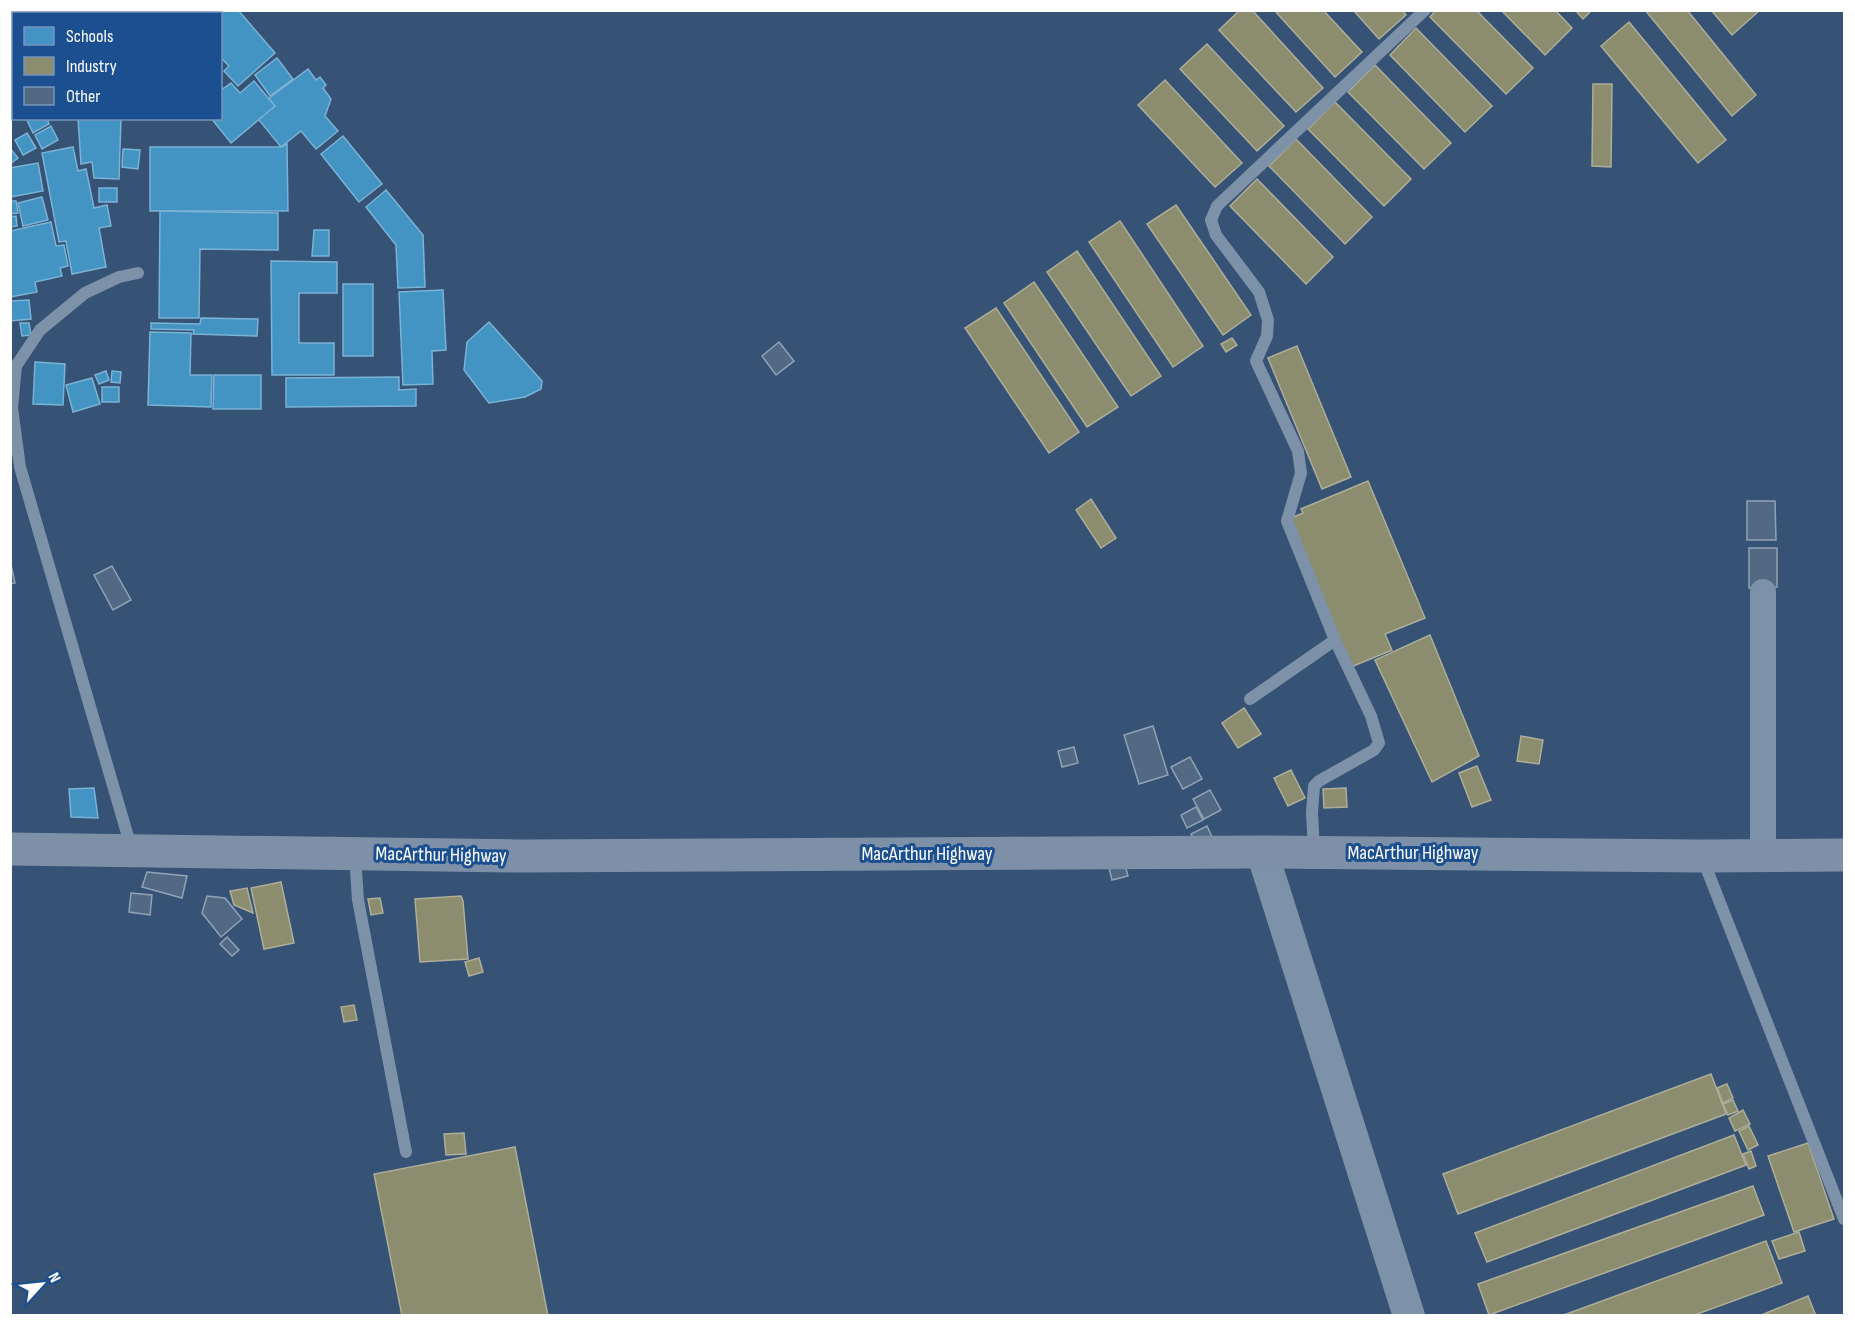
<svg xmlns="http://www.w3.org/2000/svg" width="1855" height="1326" font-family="'Sofia Sans Condensed',sans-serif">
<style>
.schools{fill:#4393c3;stroke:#7bb3d5;stroke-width:1.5}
.industry{fill:#8c8c6e;stroke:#aeae9a;stroke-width:1.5}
.building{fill:#526984;stroke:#92a2b6;stroke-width:1.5}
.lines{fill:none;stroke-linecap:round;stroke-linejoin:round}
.service{stroke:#7d92a8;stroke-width:12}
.minor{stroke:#7d92a8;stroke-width:26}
.tertiary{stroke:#7d92a8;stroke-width:32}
.trunk{stroke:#7e90a7;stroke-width:33}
.labels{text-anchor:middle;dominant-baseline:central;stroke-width:6;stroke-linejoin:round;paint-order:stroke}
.street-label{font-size:20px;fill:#fff;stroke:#1b4f8f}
</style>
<rect width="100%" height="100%" fill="#365274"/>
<!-- schools -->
<g class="schools">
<polygon points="173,10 238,10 275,53 238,86 224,71 229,66 220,57 220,14 175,14"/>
<polygon points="277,58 293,79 270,96 255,75"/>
<polygon points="308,69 316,80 320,77 326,85 323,88 331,99 325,116 338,131 316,149 301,131 281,147 259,120 268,99"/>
<polygon points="254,81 275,106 231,143 211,118 220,118 220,91 231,83 240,93"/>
<polygon points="26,118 47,118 49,124 33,133"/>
<polygon points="78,118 121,118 119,179 94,178 92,162 81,164"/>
<polygon points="51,126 58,140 42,149 35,135"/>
<polygon points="27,133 36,148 23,155 15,140"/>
<polygon points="343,136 382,184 359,202 321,154"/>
<polygon points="287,144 288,211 150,211 150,147 281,147"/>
<polygon points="73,147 78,171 86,169 94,208 107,205 111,226 99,228 106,267 72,274 66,241 59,242 42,153"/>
<polygon points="10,148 18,158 10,164"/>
<polygon points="123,149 140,150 138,169 122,167"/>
<polygon points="38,163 43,191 10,197 10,168"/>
<rect x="99" y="188" width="18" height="14"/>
<polygon points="386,190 423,235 425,287 398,288 396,245 366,207"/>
<polygon points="42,197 48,220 23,226 18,203"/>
<polygon points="10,201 16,201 18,213 10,214"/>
<polygon points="160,211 278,213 278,250 200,249 199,318 159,318"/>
<polygon points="16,216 17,226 10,227 10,217"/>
<polygon points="51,222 56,246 64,245 68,266 60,268 62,276 35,282 37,292 10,297 10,231"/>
<polygon points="314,230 329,230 329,256 312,256"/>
<polygon points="271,261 337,262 337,293 299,293 299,343 334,343 334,375 272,375"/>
<rect x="343" y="284" width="30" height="72"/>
<polygon points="443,290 446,350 432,351 433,384 403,385 399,292"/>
<polygon points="29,300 31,319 10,321 10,301"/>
<polygon points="201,318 258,319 257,336 193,334 194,330 151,329 151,323 200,324"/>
<polygon points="489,322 542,381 541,389 525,397 489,403 464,370 467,342"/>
<polygon points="20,323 29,323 31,335 22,336"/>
<polygon points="150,332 191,333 190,375 212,375 211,407 148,405"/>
<polygon points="35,362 65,364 63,405 33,404"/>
<polygon points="106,371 109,380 99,384 95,375"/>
<polygon points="112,371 121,372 120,383 111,382"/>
<polygon points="214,375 261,375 261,409 213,409"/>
<polygon points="399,377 399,390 416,389 416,406 286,407 286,378"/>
<polygon points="92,378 100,404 73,412 66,385"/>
<rect x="102" y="387" width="17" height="15"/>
<polygon points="94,788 98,818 71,817 69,789"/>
</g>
<!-- industry -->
<g class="industry">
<polygon points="1240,10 1252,10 1323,88 1296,112 1219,30"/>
<polygon points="1274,10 1323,10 1362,52 1335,77"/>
<polygon points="1353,10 1402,10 1406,15 1379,39"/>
<polygon points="1436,10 1476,10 1533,68 1506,94 1430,17"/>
<polygon points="1501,10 1555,10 1572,28 1545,55"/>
<polygon points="1575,10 1592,10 1583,19"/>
<polygon points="1645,10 1687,10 1756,95 1732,116"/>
<polygon points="1711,10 1760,10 1732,35"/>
<polygon points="1629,22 1726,140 1698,163 1601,46"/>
<polygon points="1416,28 1492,106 1465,132 1390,55"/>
<polygon points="1207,44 1284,126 1257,151 1180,69"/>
<polygon points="1375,65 1451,143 1424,169 1348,92"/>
<polygon points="1165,80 1242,163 1215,187 1138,105"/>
<polygon points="1593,84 1612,84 1611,167 1592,166"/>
<polygon points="1335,102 1411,179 1384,206 1308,129"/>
<polygon points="1296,139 1372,217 1345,244 1269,166"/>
<polygon points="1257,179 1333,257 1306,284 1230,206"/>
<polygon points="1176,205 1251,315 1223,335 1147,224"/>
<polygon points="1120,221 1203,346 1173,367 1089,242"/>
<polygon points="1077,251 1161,376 1131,396 1047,272"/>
<polygon points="1034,282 1118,407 1087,427 1004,303"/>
<polygon points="996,308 1079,432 1049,453 965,328"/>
<polygon points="1232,338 1237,345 1226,352 1221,344"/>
<polygon points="1297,346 1351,477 1322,489 1268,358"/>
<polygon points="1368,481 1425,618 1385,634 1392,650 1351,667 1289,519 1303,513 1301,509"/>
<polygon points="1091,499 1116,538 1101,548 1076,510"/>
<polygon points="1430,635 1479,756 1432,782 1375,660"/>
<polygon points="1244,708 1261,734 1238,748 1222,723"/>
<polygon points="1521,736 1543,740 1539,764 1517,761"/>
<polygon points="1477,766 1491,800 1472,807 1459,773"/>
<polygon points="1291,770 1305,798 1288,806 1274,778"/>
<polygon points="1346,788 1347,807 1324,808 1323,789"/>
<polygon points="281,882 294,943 264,949 251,888"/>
<polygon points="247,888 253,913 234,905 230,891"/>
<polygon points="461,896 463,901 468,959 420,962 415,899"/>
<polygon points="380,898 383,913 371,915 368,899"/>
<polygon points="479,958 483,972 469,976 465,962"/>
<polygon points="354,1005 357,1020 344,1022 341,1007"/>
<polygon points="1711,1074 1726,1114 1458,1214 1443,1174"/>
<polygon points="1727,1084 1733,1098 1723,1103 1717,1088"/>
<polygon points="1733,1100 1738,1111 1728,1115 1723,1104"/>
<polygon points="1743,1110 1750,1124 1735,1131 1729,1118"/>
<polygon points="1749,1126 1758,1145 1748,1150 1739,1131"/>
<polygon points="464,1133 466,1154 446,1155 444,1134"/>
<polygon points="1734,1135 1746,1165 1487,1262 1475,1233"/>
<polygon points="1808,1143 1834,1219 1794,1232 1768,1156"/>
<polygon points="515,1147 548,1316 402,1316 374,1174"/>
<polygon points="1751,1151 1756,1166 1749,1169 1743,1154"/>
<polygon points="1753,1186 1764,1215 1489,1315 1478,1284"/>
<polygon points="1799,1232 1805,1251 1779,1259 1772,1241"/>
<polygon points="1766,1241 1782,1283 1692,1316 1561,1316"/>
<polygon points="1808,1296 1816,1316 1759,1316"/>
</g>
<!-- building -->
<g class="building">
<polygon points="79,10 82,14 54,14 52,11"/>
<polygon points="779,342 794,361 776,375 762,356"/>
<polygon points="1747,501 1775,501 1776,540 1747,540"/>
<polygon points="1749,548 1777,548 1777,587 1749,588"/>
<polygon points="10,560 15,583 10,584"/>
<polygon points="112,566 131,600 113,610 94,575"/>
<polygon points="1153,726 1168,775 1139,784 1124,735"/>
<polygon points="1074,747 1078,763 1062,767 1058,751"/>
<polygon points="1190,757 1202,779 1183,789 1171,767"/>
<polygon points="1210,790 1221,810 1204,819 1193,799"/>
<polygon points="1196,807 1203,820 1187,828 1181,815"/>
<polygon points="1207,826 1213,839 1198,847 1191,834"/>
<polygon points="1124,861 1128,876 1112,880 1108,864"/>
<polygon points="147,872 187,876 182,898 142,887"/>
<polygon points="131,893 152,895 150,915 129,912"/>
<polygon points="207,896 225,898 242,919 221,937 202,913"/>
<polygon points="227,937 239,950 232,956 220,944"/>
</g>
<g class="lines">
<!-- service -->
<g class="service">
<polyline points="1250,699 1335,640"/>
<polyline points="131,847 20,467 12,408 16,366 40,330 85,293 119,277 138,273"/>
<polyline points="1314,851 1312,813 1314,786 1319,781 1374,750 1379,743 1371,716 1335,640 1287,521 1301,473 1298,451 1256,361 1267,336 1268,320 1259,292 1216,235 1211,220 1217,206 1425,10"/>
<polyline points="355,855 358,900 406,1152"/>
<polyline points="1702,857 1844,1219"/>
</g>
<!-- minor -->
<polyline class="minor" points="1763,592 1763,856"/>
<!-- tertiary -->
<polyline class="tertiary" points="1262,852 1409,1316"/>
<!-- trunk -->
<polyline class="trunk" points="10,849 519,856 1262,852 1701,856 1844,855"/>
</g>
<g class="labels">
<!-- street labels -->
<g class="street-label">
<text x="1413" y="853">MacArthur Highway</text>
<text x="927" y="854">MacArthur Highway</text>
<text transform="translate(441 855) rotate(1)">MacArthur Highway</text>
</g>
</g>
<!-- border -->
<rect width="1855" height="1326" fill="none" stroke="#ffffff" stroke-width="24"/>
<!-- legend -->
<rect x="12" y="12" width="210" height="108" fill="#1b4f8f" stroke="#7695bc" stroke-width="1.5"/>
<rect x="24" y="27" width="30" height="18" fill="#4393c3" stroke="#7695bc" stroke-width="1.5"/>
<text x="66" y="42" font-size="18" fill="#ffffff">Schools</text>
<rect x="24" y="57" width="30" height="18" fill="#8c8c6e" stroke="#7695bc" stroke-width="1.5"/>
<text x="66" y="72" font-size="18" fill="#ffffff">Industry</text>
<rect x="24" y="87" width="30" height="18" fill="#526984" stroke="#7695bc" stroke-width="1.5"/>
<text x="66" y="102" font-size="18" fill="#ffffff">Other</text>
<!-- north arrow -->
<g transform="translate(42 1284) rotate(63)" stroke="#1b4f8f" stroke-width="4.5" paint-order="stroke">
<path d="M0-4.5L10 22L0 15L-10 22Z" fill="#ffffff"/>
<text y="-9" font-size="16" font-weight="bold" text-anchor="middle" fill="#ffffff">N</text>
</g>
</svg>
